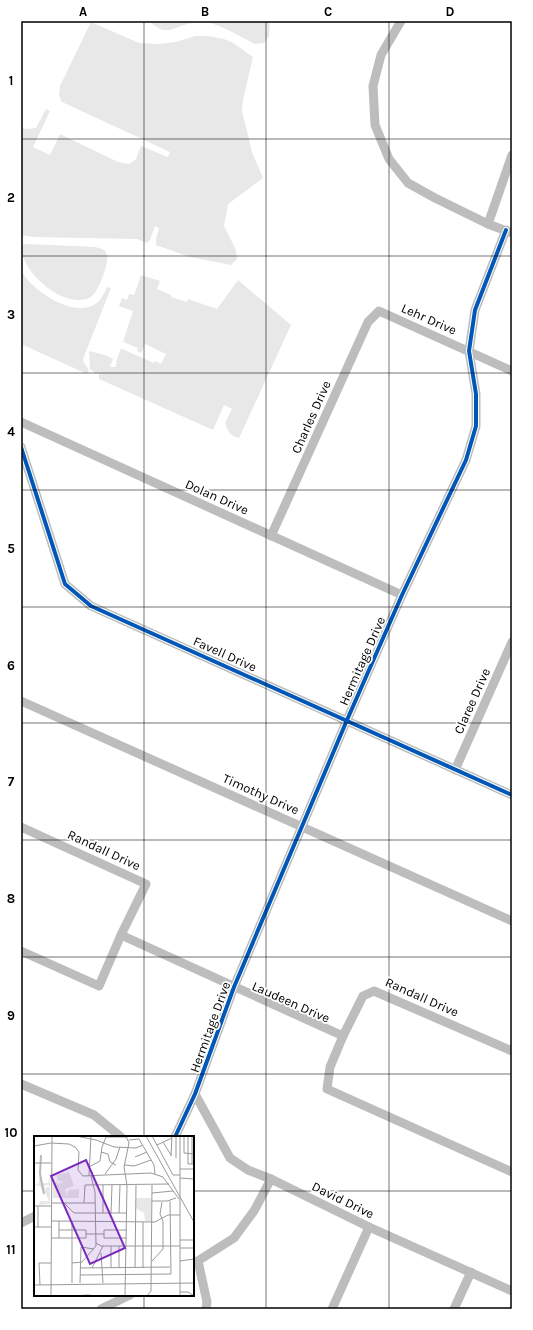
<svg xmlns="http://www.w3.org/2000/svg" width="533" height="1330" font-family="Karla,sans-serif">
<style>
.green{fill:#e8e8e8}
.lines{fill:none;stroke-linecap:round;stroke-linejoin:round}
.minor{stroke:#bdbdbd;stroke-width:9}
.cycleway-casing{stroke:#fff;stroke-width:6}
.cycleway{stroke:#0057b8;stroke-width:4}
.grid{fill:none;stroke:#000;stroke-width:1;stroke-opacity:0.55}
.labels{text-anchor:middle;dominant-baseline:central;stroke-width:3.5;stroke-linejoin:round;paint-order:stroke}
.street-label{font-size:13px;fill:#000;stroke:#fff}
.inset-river{fill:none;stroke:#bababa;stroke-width:2}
.inset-road{fill:none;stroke:#999;stroke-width:1}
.view{fill:#7b2cbf;fill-opacity:0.15;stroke:#7b2cbf;stroke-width:2}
.inset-edge{fill:none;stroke:#000;stroke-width:2}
.neatline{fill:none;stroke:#000;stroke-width:1.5}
.grid-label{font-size:13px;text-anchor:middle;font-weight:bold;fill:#000}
</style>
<rect width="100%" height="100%" fill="#fff"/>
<!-- green -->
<g class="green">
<polygon points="150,21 268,21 270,24 269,36 264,43 255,44 226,29 211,23 198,22 187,24 170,30 162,30 155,26"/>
<polygon points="91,22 139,43 159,44 176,42 195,36 208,36 224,39 233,43 253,57 243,100 242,111 252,152 263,178 228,204 224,226 236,250 237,259 231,265 190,257 156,245 156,239 159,228 155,226 150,240 147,243 137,239 33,237 21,235 21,127 26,129 36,128 46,109 50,111 33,147 50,155 60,134 118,162 129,164 136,159 141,146 168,157 170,152 62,102 59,96 60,86"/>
<path d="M26 244 95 247C100 248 105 249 107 255 109 263 98 295 89 298 63 309 21 272 21 246Z"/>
<path d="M21 270C31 291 78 322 99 301 102 298 105 291 107 287L111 288 83 359 84 363 89 370 87 374 21 344Z"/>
<path d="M141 275 160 281 157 289 171 295V297L187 302 188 299 217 309 238 280 291 325 239 438C230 436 228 432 225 423L232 409 224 405 213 430 99 379V373L96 374 90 369 89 351 105 355 113 359 110 367H115L117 363 116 362 120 350 122 349 154 363 155 361 161 364 166 354 145 344 141 353 137 351 138 348 123 342 133 311 119 306 122 298 127 300 129 294 134 295Z"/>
</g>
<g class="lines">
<!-- minor -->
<g class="minor">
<polyline points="401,21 381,55 373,86 375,125 389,159 408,183 435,198 488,224 512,233"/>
<polyline points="488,224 512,155"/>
<polyline points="21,422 402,595"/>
<polyline points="21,447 65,584 91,606 512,795"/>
<polyline points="271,536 368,322 379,311 512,371"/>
<polyline points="21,701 512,921"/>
<polyline points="455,770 512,642"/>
<polyline points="21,827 146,884 121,935 99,986 21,951"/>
<polyline points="121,935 343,1036"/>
<polyline points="512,1051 374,991 363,996 343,1036 330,1067 327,1089 512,1172"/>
<polyline points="21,1084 94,1115 121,1137"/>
<polyline points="195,1094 230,1158 248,1170 271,1179 369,1227 512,1291"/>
<polyline points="175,1137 195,1094 234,987 347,720 402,595 466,460 476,426 476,394 469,351 475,310 506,230"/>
<polyline points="21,1223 35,1216"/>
<polyline points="198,1261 207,1302 206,1309"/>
<polyline points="193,1264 234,1238 254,1211 271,1179"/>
<polyline points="101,1309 130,1295"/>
<polyline points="332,1309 369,1227"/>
<polyline points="454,1309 471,1272"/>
</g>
<defs>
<g id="cycleway">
<polyline points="21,447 65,584 91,606 512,795"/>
<polyline points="175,1137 195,1094 234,987 347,720 402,595 466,460 476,426 476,394 469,351 475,310 506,230"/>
</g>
</defs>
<!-- cycleway casing -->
<use href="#cycleway" class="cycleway-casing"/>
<!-- cycleway -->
<use href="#cycleway" class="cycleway"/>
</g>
<!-- grid -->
<path class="grid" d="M144 21V1137M266 21V1309M389 21V1309M21 139H512M21 256H512M21 373H512M21 490H512M21 607H512M21 723H512M21 840H512M21 957H512M21 1074H512M21 1191H35M193 1191H512M144 1295V1309"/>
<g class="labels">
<!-- street labels -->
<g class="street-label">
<text transform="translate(429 319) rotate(24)">Lehr Drive</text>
<text transform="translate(311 417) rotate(-66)">Charles Drive</text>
<text transform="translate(217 497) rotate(24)">Dolan Drive</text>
<text transform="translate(225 654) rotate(24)">Favell Drive</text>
<text transform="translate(362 661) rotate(-66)">Hermitage Drive</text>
<text transform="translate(472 701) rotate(-66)">Claree Drive</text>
<text transform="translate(261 794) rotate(24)">Timothy Drive</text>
<text transform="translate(104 850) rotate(25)">Randall Drive</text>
<text transform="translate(422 997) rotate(24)">Randall Drive</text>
<text transform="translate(291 1002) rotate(24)">Laudeen Drive</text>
<text transform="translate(210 1027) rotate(-70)">Hermitage Drive</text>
<text transform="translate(343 1200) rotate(26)">David Drive</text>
</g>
</g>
<!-- overview -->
<g transform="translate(34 1136)">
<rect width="160" height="160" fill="#fff"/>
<path d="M35 36 40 50 28 54 31 53 33 60 34 54 45 53V62H19V46H23V48L30 46 23 44V39ZM5 40 8 47H14L16 40V50L11 49 10 59 6 50 1 49 5 47ZM13 51H16V68L5 69 6 65H15L10 54ZM102 62H117V85H111L110 77 102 72Z" fill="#e8e8e8"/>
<path class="inset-river" d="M7 19 6 38 10 58"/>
<path class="inset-road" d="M42 0 62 4 80 11 102 12 109 9M112 0 160 86M118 0 139 39H146M150 0V17L160 18M154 0V28H160M95 4 105 3 120 29 121 38M129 6 137 19M123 9 138 2M0 10 17 7 35 8 41 11 45 16 44 34 49 40 117 37 129 41 145 63M67 16 74 18 76 26 82 29M137 20 138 0M101 21 113 16M142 22V0M0 27H17M158 28V0M91 29 100 30 117 24M55 31 66 25 68 11 72 1H93M146 33H160M71 38 82 23 86 11M55 40 57 0M146 42 160 43M69 49V77M118 57 139 55M118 65H133L142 62M18 67H61M30 67 40 77H93M50 67 51 49 135 48M0 70H17M77 77 78 49M85 77 86 49M18 85 121 86 134 79H146M38 85V147M0 91H17M4 91V70M25 94H52V98M52 98H70M70 98V94H93M70 98V102H93M18 102H52V98M25 102V85M146 104H160M62 107 67 110H146M146 112H160M67 117 69 147M118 125 129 113V85L126 78 128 66M146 125 160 123M38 127 48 126 62 110 61 56 57 40M77 131V110M85 131V110M46 132 136 131M58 132 69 110M101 132 102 49M109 132V86M46 139 137 138 136 65M46 147 47 111 60 113M0 149 160 147M6 149 5 127H17M146 156H154L160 160M17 160 18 0M37 160 56 159M91 160 93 49 90 31 95 7 92 0M113 160 117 155 118 49M146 160V0"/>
<path class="view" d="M52 24 91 112 56 128 17 40Z"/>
<rect width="160" height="160" class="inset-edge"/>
</g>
<!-- border -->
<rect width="533" height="1330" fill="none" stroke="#ffffff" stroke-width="44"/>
<rect x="22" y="22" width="489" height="1286" class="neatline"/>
<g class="grid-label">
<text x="83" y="16">A</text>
<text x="205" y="16">B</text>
<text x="328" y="16">C</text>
<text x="450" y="16">D</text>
<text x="11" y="85">1</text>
<text x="11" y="202">2</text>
<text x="11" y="319">3</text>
<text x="11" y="436">4</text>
<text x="11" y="553">5</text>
<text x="11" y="670">6</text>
<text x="11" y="786">7</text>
<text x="11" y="903">8</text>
<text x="11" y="1020">9</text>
<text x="11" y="1137">10</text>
<text x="11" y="1254">11</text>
</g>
</svg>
